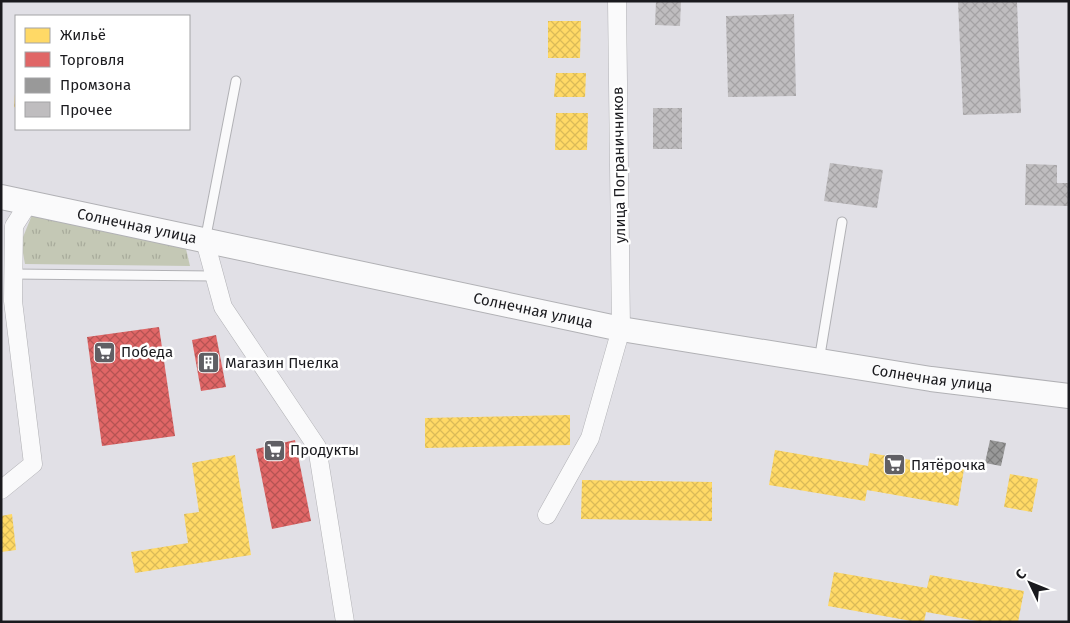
<svg xmlns="http://www.w3.org/2000/svg" width="1070" height="623" font-family="'Fira Sans',sans-serif">
<style>
.grass{fill:url(#grass-tufts)}
.homes{fill:url(#homes-cross-hatch)}
.shops{fill:url(#shops-cross-hatch)}
.industry{fill:url(#industry-cross-hatch)}
.building{fill:url(#building-cross-hatch)}
.lines{fill:none;stroke-linecap:round;stroke-linejoin:round}
.lane-casing{stroke:#b1b1b5;stroke-width:11}
.street-casing{stroke:#b1b1b5;stroke-width:19}
.secondary-casing{stroke:#b1b1b5;stroke-width:26}
.lane{stroke:#fafafb;stroke-width:9}
.street{stroke:#fafafb;stroke-width:18}
.secondary{stroke:#fafafb;stroke-width:24}
.labels{text-anchor:middle;dominant-baseline:central;stroke-width:5;stroke-linejoin:round;paint-order:stroke}
.street-label{font-size:15px;fill:#1a1a1e;stroke:#fff}
.poi-label{font-size:15px;fill:#1a1a1e;stroke:#fff;text-anchor:start}
</style>
<defs>
<pattern id="grass-tufts" width="24" height="20" patternUnits="userSpaceOnUse" patternTransform="scale(1.25)"><rect width="24" height="20" fill="#c4c8b5"/><path d="M3 7l-1-3M5 7V3M7 7l1-3M15 17l-1-3M17 17v-4M19 17l1-3" fill="none" stroke="#a8ab9b"/></pattern>
<pattern id="homes-cross-hatch" width="8" height="8" patternUnits="userSpaceOnUse" patternTransform="scale(1.25)"><rect width="8" height="8" fill="#ffd966"/><path d="M0 0l8 8M0 8l8-8" fill="none" stroke="#daba58"/></pattern>
<pattern id="shops-cross-hatch" width="8" height="8" patternUnits="userSpaceOnUse" patternTransform="scale(1.25)"><rect width="8" height="8" fill="#e06666"/><path d="M0 0l8 8M0 8l8-8" fill="none" stroke="#b55353"/></pattern>
<pattern id="industry-cross-hatch" width="8" height="8" patternUnits="userSpaceOnUse" patternTransform="scale(1.25)"><rect width="8" height="8" fill="#999"/><path d="M0 0l8 8M0 8l8-8" fill="none" stroke="#7c7c7c"/></pattern>
<pattern id="building-cross-hatch" width="8" height="8" patternUnits="userSpaceOnUse" patternTransform="scale(1.25)"><rect width="8" height="8" fill="#bfbdbf"/><path d="M0 0l8 8M0 8l8-8" fill="none" stroke="#a4a2a4"/></pattern>
</defs>
<rect width="100%" height="100%" fill="#e1e0e6"/>
<!-- grass -->
<polygon class="grass" points="32,215 186,249 190,266 25,264 21,242"/>
<!-- homes -->
<g class="homes">
<polygon points="548,21 581,21 580,58 548,58"/>
<polygon points="556,73 586,73 585,97 554,97"/>
<polygon points="15,94 16,94 16,108 14,107"/>
<polygon points="556,113 588,113 587,150 555,150"/>
<polygon points="570,415 570,445 425,448 425,418"/>
<polygon points="775,450 868,466 870,453 964,469 958,506 867,490 865,501 769,485"/>
<polygon points="235,455 251,555 135,573 131,552 188,543 184,514 199,512 192,463"/>
<polygon points="1010,474 1038,479 1032,512 1004,507"/>
<polygon points="582,480 712,482 712,521 581,519"/>
<polygon points="12,514 16,550 1,552 1,516"/>
<polygon points="834,572 927,588 930,575 1024,591 1018,622 983,622 926,612 924,622 917,622 828,606"/>
</g>
<!-- shops -->
<g class="shops">
<polygon points="159,327 175,436 102,446 87,337"/>
<polygon points="216,335 226,387 201,391 192,340"/>
<polygon points="295,440 311,521 272,529 256,449"/>
</g>
<!-- industry -->
<polygon class="industry" points="990,440 1006,443 1001,466 985,463"/>
<!-- building -->
<g class="building">
<polygon points="656,1 681,1 680,26 655,25"/>
<polygon points="958,1 1017,1 1021,113 963,115"/>
<polygon points="794,14 796,96 728,97 726,16"/>
<rect x="653" y="108" width="29" height="41"/>
<polygon points="830,163 883,170 877,208 824,201"/>
<polygon points="1026,164 1057,165 1057,183 1069,183 1069,206 1025,205"/>
</g>
<g class="lines">
<defs>
<g id="lane">
<polyline points="205,241 236,81"/>
<polyline points="12,274 214,276"/>
<polyline points="819,361 842,222"/>
</g>
<g id="street">
<polyline points="205,241 223,307 317,447 345,622"/>
<polyline points="1,490 33,464 13,301 14,226 28,204"/>
<polyline points="547,515 590,438 621,329 617,1"/>
</g>
<g id="secondary">
<path id="s1" d="M1 197 621 329 931 379 1069 396"/>
</g>
</defs>
<!-- lane casing -->
<use href="#lane" class="lane-casing"/>
<!-- street casing -->
<use href="#street" class="street-casing"/>
<!-- secondary casing -->
<use href="#secondary" class="secondary-casing"/>
<!-- lane -->
<use href="#lane" class="lane"/>
<!-- street -->
<use href="#street" class="street"/>
<!-- secondary -->
<use href="#secondary" class="secondary"/>
</g>
<!-- icons -->
<defs>
<symbol id="supermarket-square" viewBox="-11 -11 22 22"><rect x="-9" y="-9" width="18" height="18" rx="4" fill="#605f64" stroke="#fff"/><path d="M-6-5.5h2.5l.6 2H6L4.5 2H-2.5L-4.4-4H-6ZM-1.5 3.2a1.3 1.3 0 1 0 .1 0ZM3 3.2a1.3 1.3 0 1 0 .1 0Z" fill="#fff"/></symbol>
<symbol id="building-square" viewBox="-11 -11 22 22"><rect x="-9" y="-9" width="18" height="18" rx="4" fill="#605f64" stroke="#fff"/><path d="M-4-6H4V6H1V3H-1V6H-4ZM-2.5-4.3h1.7v1.8h-1.7ZM.8-4.3h1.7v1.8H.8ZM-2.5-1h1.7V.8h-1.7ZM.8-1h1.7V.8H.8Z" fill="#fff"/></symbol>
</defs>
<g fill-rule="evenodd">
<use href="#supermarket-square" x="92" y="340" width="25" height="25"/>
<use href="#building-square" x="196" y="350" width="25" height="25"/>
<use href="#supermarket-square" x="262" y="438" width="25" height="25"/>
<use href="#supermarket-square" x="882" y="452" width="25" height="25"/>
</g>
<g class="labels">
<!-- street labels -->
<g class="street-label">
<text transform="translate(619 165) rotate(-91)">улица Пограничников</text>
<text stroke="none"><textPath href="#s1" startOffset="139">Солнечная улица</textPath></text>
<text stroke="none"><textPath href="#s1" startOffset="544">Солнечная улица</textPath></text>
<text stroke="none"><textPath href="#s1" startOffset="949">Солнечная улица</textPath></text>
</g>
<!-- poi labels -->
<g class="poi-label">
<text x="121" y="352">Победа</text>
<text x="225" y="363">Магазин Пчелка</text>
<text x="290" y="450">Продукты</text>
<text x="911" y="465">Пятёрочка</text>
</g>
</g>
<!-- border -->
<rect width="1070" height="623" fill="none" stroke="#1a1a1e" stroke-width="5"/>
<!-- legend -->
<rect x="15" y="15" width="175" height="115" fill="#ffffff" stroke="#a3a3a5"/>
<rect x="25" y="28" width="25" height="15" fill="#ffd966" stroke="#a3a3a5"/>
<text x="60" y="40" font-size="15" fill="#1a1a1e">Жильё</text>
<rect x="25" y="52" width="25" height="15" fill="#e06666" stroke="#a3a3a5"/>
<text x="60" y="65" font-size="15" fill="#1a1a1e">Торговля</text>
<rect x="25" y="78" width="25" height="15" fill="#999999" stroke="#a3a3a5"/>
<text x="60" y="90" font-size="15" fill="#1a1a1e">Промзона</text>
<rect x="25" y="102" width="25" height="15" fill="#bfbdbf" stroke="#a3a3a5"/>
<text x="60" y="115" font-size="15" fill="#1a1a1e">Прочее</text>
<!-- north arrow -->
<g transform="translate(1030 583) rotate(313)" stroke="#ffffff" stroke-width="4" paint-order="stroke">
<path d="M0-4L9 19L0 12L-9 19Z" fill="#1a1a1e"/>
<text y="-8" font-size="14" font-weight="bold" text-anchor="middle" fill="#1a1a1e">С</text>
</g>
</svg>
